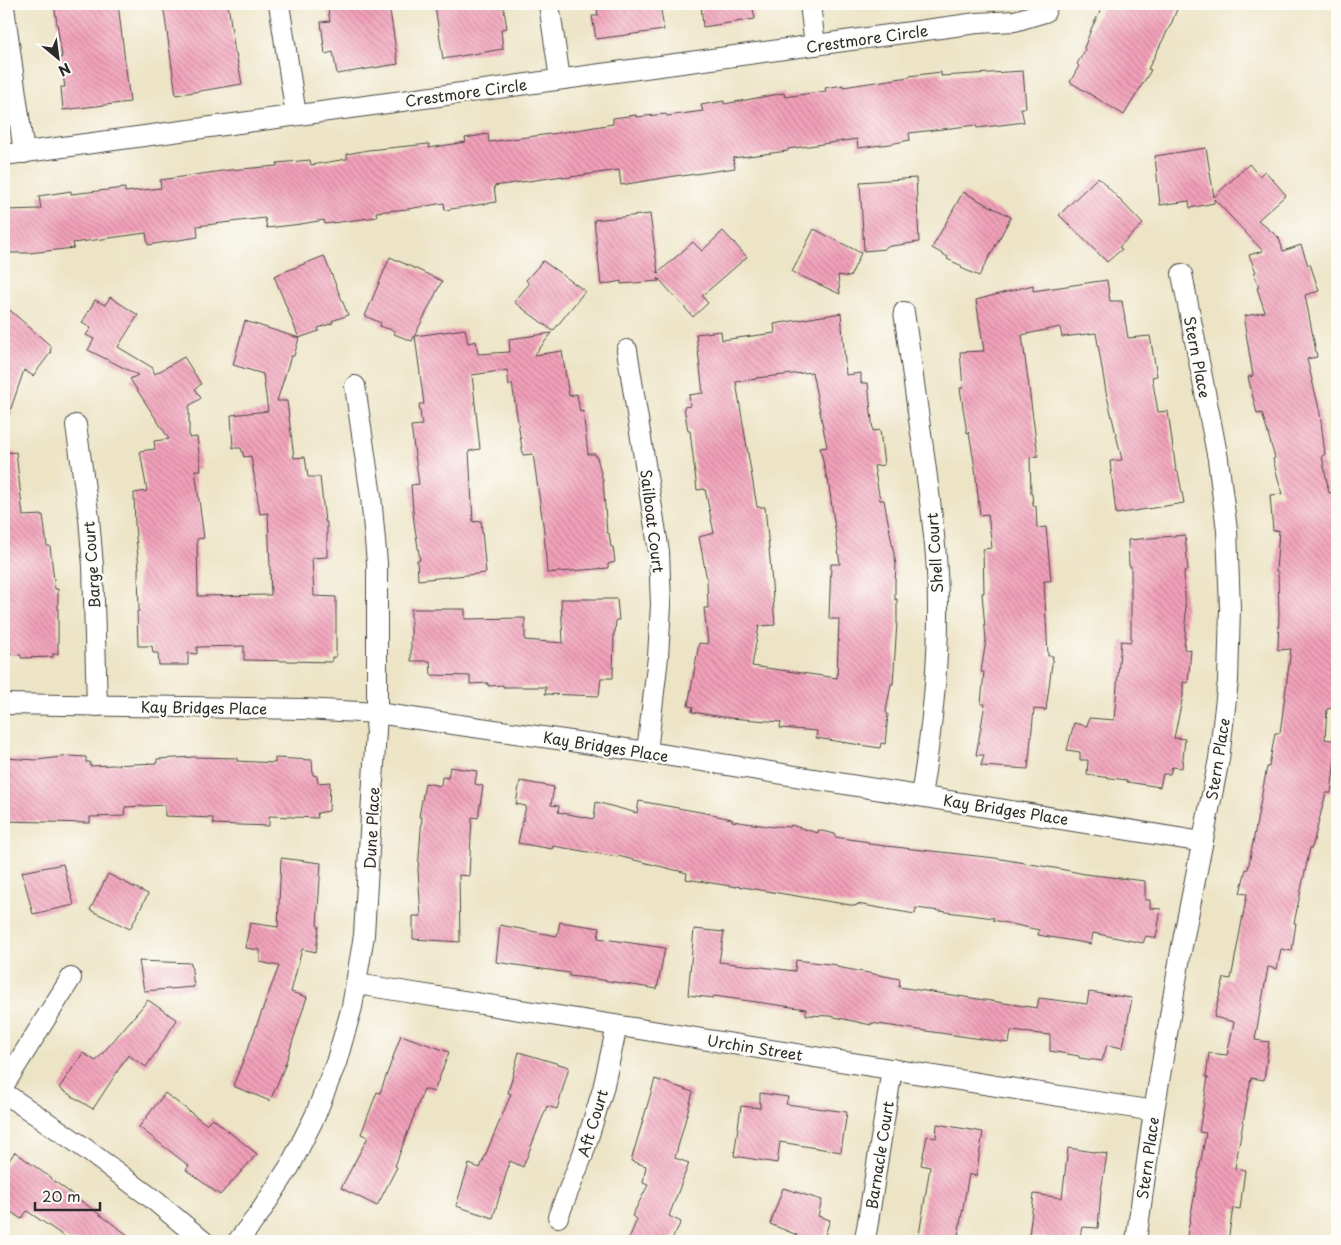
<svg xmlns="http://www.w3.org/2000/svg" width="1341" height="1245" font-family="'Playpen Sans',sans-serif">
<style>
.building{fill:url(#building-back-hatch);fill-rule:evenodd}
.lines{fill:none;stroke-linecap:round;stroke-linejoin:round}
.minor-casing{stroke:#484742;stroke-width:22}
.minor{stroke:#fff;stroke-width:20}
.labels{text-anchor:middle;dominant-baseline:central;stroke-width:4.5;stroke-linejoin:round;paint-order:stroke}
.street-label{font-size:15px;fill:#2b2b2b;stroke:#fdfcf7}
</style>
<defs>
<pattern id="building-back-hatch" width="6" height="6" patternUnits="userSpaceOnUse" patternTransform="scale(1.25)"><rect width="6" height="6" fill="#f2a0ba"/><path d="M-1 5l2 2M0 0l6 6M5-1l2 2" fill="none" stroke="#c48397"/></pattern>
</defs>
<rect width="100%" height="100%" fill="#fdfcf7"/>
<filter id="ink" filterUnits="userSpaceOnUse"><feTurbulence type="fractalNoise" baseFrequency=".02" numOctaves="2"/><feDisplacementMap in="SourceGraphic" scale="10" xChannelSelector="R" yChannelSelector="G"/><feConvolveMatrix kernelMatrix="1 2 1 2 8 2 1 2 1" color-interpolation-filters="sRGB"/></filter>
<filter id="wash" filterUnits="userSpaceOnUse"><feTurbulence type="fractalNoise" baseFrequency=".0096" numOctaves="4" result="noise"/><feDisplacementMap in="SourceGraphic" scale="20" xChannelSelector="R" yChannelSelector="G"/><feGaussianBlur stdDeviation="1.12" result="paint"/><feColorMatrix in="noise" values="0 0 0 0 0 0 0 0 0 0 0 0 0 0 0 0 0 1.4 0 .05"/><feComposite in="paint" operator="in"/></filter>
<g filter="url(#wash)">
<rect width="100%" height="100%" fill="#ede4c6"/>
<g id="blocks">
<!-- building -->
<g class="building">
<polygon points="54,4 118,4 130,102 63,110 61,87 65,87 60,57 62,57"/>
<polygon points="163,4 228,4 235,53 236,53 242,84 176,95"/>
<polygon points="327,4 389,4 398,64 337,74 333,52 325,54 321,22 330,21"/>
<polygon points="452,4 503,4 507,28 501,29 503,49 443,59 435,6"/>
<polygon points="597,4 660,4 664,30 596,39 592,16 598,16"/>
<polygon points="701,4 752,4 755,19 703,27"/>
<polygon points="1104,4 1179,4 1172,22 1148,69 1151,70 1124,115 1070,82 1079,66 1077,64 1085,50 1084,48 1092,27"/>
<polygon points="1023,71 1026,108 1021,108 1024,122 977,128 976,125 909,133 910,140 890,144 858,148 857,139 788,149 788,151 733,158 735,168 682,176 681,175 621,185 619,170 563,178 563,176 494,186 496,202 445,210 444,203 408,209 376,212 377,217 325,224 324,220 301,224 267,228 265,218 197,226 198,237 148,245 146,233 73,243 74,248 29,253 4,253 4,210 41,209 39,196 71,191 71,194 125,188 125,192 161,188 160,180 229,170 277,166 277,163 310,160 311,165 347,159 347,154 368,150 429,144 429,148 466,142 465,138 488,134 489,142 558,133 613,124 613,118 636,115 636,117 666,114 667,116 703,111 701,105 724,101 724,104 784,93 785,97 826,91 825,88 843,85 843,87 909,77 909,76 941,72 941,76"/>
<polygon points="1206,148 1214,197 1249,164 1259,176 1265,171 1286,195 1258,220 1279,238 1283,251 1301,245 1308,265 1310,264 1319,291 1305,295 1317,357 1307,359 1320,413 1325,454 1322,456 1329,493 1337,492 1337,522 1336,522 1334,553 1337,554 1337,561 1336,678 1333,708 1327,709 1325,739 1337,741 1331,793 1326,793 1312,848 1310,848 1294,923 1296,923 1292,951 1281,949 1277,969 1268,967 1255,1040 1269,1042 1264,1080 1251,1078 1235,1168 1245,1170 1240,1209 1233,1208 1228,1241 1186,1241 1206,1133 1199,1132 1208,1077 1206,1077 1209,1053 1227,1055 1234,1022 1214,1017 1224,978 1231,979 1247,894 1240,893 1246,869 1248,869 1267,767 1269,767 1275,733 1280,733 1291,649 1278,650 1279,614 1278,572 1276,571 1279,530 1273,531 1270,495 1282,494 1273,459 1275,458 1262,413 1257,414 1248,377 1253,376 1244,321 1245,321 1245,316 1265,312 1257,288 1259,287 1254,273 1256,272 1249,255 1263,251 1214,199 1214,203 1190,208 1189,201 1160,205 1155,156"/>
<polygon points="1098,177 1143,224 1119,247 1122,249 1107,262 1059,215"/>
<polygon points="916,178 919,242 885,247 885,249 864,251 860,182"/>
<polygon points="963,192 1011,217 979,276 961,268 962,266 947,259 948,257 932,248"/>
<polygon points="650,214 658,273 693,242 702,251 723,231 747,257 702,296 708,303 693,317 658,278 659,281 621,284 621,281 601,285 594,220"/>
<polygon points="814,229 861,253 850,277 838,275 840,294 792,272"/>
<polygon points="324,256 348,315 332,321 333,323 318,328 319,331 299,338 294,356 291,356 277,401 287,401 294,458 305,457 308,477 320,477 325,522 327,522 327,557 312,558 314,596 336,597 336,657 332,657 332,662 244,660 244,646 197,647 197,654 188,653 188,665 159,665 158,653 153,653 152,646 138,646 137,611 139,611 138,568 139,568 135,526 134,493 147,491 140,451 155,449 154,441 169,439 130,379 138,375 88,350 94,339 86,335 91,328 82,323 95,300 105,305 110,297 138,315 118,347 153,368 153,370 155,374 184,357 201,384 195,389 201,398 189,406 189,438 197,437 201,470 195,470 204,538 197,539 198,596 271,595 268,513 260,514 251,456 244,457 241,448 233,448 231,415 268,411 263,374 233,365 245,321 299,338 274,276"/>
<polygon points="390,257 442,281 412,341 394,334 395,331 380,326 381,323 365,316"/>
<polygon points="543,261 585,291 553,331 514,302 529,284 526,280"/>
<polygon points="1107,280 1110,301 1122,301 1128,338 1150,336 1157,376 1152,377 1158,412 1168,411 1176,471 1178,472 1184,503 1116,514 1110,461 1122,460 1106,392 1096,333 1062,337 1060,327 1022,335 1038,456 1030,458 1031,494 1032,494 1033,506 1036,506 1037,528 1046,527 1051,581 1044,581 1048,656 1053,656 1046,710 1034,709 1028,769 981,766 984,755 976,755 985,704 981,704 984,672 981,672 986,640 982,593 984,593 983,549 992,548 988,514 980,515 975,468 969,432 967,433 960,388 963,388 960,352 984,351 976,300 1033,285 1033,291"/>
<polygon points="4,305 52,347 50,350 51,352 33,376 24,370 7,420 4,419"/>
<path d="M841 313 846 375 861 373V383H868L873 431 880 430 884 465 874 466 880 500H884L896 565 895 583V600L897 599V622L893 684H891L886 712 888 714 885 744 881 743 880 748 816 738 817 731 780 728 781 722 730 718 692 712 693 707 688 706 699 643 708 644 704 608H708L707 580 699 537 714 533 705 489 697 490 690 431H688L684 407 690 406 689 395 703 393 696 334 721 331 722 340 775 333 774 324ZM812 372 827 447 820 448 827 479H828L840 564H831L829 619H839L837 678 752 666 759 626 775 625 770 559 765 507H757L736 382 756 379V378Z"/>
<polygon points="465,329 468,343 476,341 478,354 510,352 509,339 552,333 534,355 562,351 569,396 577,394 580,412 583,411 588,454 595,454 596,457 597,457 603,481 607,533 609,533 611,547 613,547 615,562 608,564 608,568 547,573 544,531 533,454 523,455 512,383 509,386 507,370 472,375 480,449 469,451 473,522 481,521 486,573 418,580 417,560 420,560 414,522 411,485 419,484 411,426 422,425 419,404 424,404 415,336"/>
<polygon points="16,452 23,516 43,515 47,546 50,546 55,589 58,589 58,654 53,654 53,657 21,658 21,655 4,654 4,453"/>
<polygon points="1185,535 1188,570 1184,571 1186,624 1184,649 1191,650 1188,683 1183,682 1183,696 1174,738 1185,739 1182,768 1172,767 1170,774 1163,774 1160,787 1127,782 1127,780 1087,775 1088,760 1080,760 1080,752 1067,750 1074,723 1087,726 1089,718 1114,720 1121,641 1131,642 1131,566 1129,566 1128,540"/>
<polygon points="561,599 617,599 619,620 616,620 615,632 614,632 613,678 601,678 599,696 545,694 546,687 503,687 503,685 488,686 488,683 470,684 470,676 431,675 430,661 411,661 411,609 465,609 465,619 525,618 525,640 563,643"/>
<polygon points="70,756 86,757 86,762 90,762 90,766 157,763 157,759 194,757 237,758 237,761 275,763 275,758 312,760 313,775 317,776 318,783 330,782 329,811 317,813 318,818 269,816 269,826 213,824 213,818 165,816 165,805 125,807 124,816 90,817 90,823 4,821 4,758 37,760"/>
<polygon points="450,767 477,771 475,784 483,786 478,818 472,817 469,876 459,875 460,942 413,939 413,916 421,916 418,870 422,817 419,817 425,783 441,786 442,777 448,778"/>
<polygon points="520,781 554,787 551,805 559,806 558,812 594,819 596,802 637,813 639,801 717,815 717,816 732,819 732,821 774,827 775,826 790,827 791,825 818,833 818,830 835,834 835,837 869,842 868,844 995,858 1060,869 1085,874 1145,881 1145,900 1150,900 1150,908 1161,909 1156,938 1146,936 1143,943 1093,933 1091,944 1038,935 1039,930 993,920 994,918 916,908 915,914 857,904 856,906 737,886 737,887 686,879 687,873 618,856 618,857 553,846 552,849 518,843 526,806 516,804"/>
<polygon points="281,858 321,863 317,925 319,926 316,952 302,949 291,992 307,997 284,1068 270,1101 233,1086 253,1035 279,966 260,962 260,950 245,948 250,923 278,927"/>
<polygon points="63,864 74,905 33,914 22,872"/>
<polygon points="108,874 148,894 130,929 90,910"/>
<polygon points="560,922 600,928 598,938 665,948 657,989 596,979 569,976 569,973 496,962 500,925 557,936"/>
<polygon points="694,929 724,932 719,962 795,971 796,960 837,965 837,967 900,979 899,987 1037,1008 1039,998 1087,1004 1089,992 1132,998 1123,1048 1107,1045 1102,1061 1079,1058 1079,1056 1050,1051 1050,1035 1011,1031 1009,1043 871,1023 871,1025 830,1016 806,1015 806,1009 714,996 713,998 688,995"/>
<polygon points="139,961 191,963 194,987 144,991"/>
<polygon points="148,1000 177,1020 146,1067 128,1055 93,1109 59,1088 83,1053 96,1061"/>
<polygon points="401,1035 449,1052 434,1092 424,1089 395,1166 397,1167 377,1206 341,1188 368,1137 361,1134 377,1092 380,1093"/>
<polygon points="519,1052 569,1067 557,1109 547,1106 523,1167 510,1161 493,1218 456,1206 469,1164 480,1168 511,1094 508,1093"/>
<polygon points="655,1079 693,1092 675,1158 689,1163 669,1216 681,1222 671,1241 628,1241 637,1219 632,1216 648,1185 643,1183 646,1166 631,1161"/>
<polygon points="165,1093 206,1124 212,1118 257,1154 220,1195 186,1170 189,1166 139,1127"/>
<polygon points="760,1093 788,1097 786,1104 847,1112 841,1152 780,1142 777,1163 734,1156 741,1106 760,1108"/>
<polygon points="937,1124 983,1132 976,1176 969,1174 957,1241 918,1241 930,1167 921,1165 927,1136 936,1138"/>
<polygon points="1068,1148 1107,1154 1101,1191 1098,1228 1082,1227 1079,1241 1066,1241 1029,1236 1034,1194 1062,1198"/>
<polygon points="15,1152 51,1178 50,1178 136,1241 71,1241 27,1211 21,1219 4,1207 4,1167"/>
<polygon points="783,1188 822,1200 818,1216 830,1220 823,1241 793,1241 797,1235 770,1224"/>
</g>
</g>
</g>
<g filter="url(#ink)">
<use href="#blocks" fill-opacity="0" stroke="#484742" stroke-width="1"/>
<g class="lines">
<defs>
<g id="minor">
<polyline points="279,4 296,115"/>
<polyline points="549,4 560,79"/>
<polyline points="810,4 815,45"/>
<polyline points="4,7 24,153"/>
<polyline points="4,155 977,23 1015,21 1045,12 1048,4"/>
<path d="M904 312C911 360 917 408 924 455 929 494 935 533 937 572 941 645 933 724 921 796"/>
<polyline points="627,350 659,552 661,605 658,657 647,752"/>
<polyline points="76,425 89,518 93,566 97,706"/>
<polyline points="4,704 304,709 377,713 647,752 1203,842"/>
<polyline points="357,984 1154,1111"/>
<polyline points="4,1085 71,978"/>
<polyline points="4,1093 79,1144 154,1200 203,1241"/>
<polyline points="558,1217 583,1154 603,1089 617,1026"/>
<polyline points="238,1241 259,1214 290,1166 315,1116 336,1063 352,1007 364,935 377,713 377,563 371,496 355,386"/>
<polyline points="864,1241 867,1228 892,1069"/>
<polyline points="1136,1241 1154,1111 1181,951 1219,759 1228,681 1230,608 1227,530 1218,459 1182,274"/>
</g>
</defs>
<!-- minor casing -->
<use href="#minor" class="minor-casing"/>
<!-- minor -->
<use href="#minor" class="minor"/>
</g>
</g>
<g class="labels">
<!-- street labels -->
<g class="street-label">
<text transform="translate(867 38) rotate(-8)">Crestmore Circle</text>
<text transform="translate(466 92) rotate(-8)">Crestmore Circle</text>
<text transform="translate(1198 357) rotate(79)">Stern Place</text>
<text transform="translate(653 521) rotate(83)">Sailboat Court</text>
<text transform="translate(934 553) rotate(-94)">Shell Court</text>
<text transform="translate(91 565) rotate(-94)">Barge Court</text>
<text transform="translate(204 707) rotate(1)">Kay Bridges Place</text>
<text transform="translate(606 746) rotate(9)">Kay Bridges Place</text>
<text transform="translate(1217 759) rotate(-81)">Stern Place</text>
<text transform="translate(1006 809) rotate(9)">Kay Bridges Place</text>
<text transform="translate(371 828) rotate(-87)">Dune Place</text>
<text transform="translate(755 1047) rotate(9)">Urchin Street</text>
<text transform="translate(592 1123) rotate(-73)">Aft Court</text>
<text transform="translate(879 1155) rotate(-81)">Barnacle Court</text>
<text transform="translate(1147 1158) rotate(-82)">Stern Place</text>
</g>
</g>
<!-- margin -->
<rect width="1341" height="1245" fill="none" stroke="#fdfcf7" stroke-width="20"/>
<!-- north arrow -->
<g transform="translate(58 58) rotate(151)" stroke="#fdfcf7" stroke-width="4" paint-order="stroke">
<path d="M0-4L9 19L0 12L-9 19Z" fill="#2b2b2b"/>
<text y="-8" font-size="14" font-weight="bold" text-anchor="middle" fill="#2b2b2b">N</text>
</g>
<!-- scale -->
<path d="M35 1202v8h65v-8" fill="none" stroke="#2b2b2b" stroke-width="2.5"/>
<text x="42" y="1202" font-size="15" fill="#2b2b2b" stroke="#fdfcf7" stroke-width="4" paint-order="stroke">20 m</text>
</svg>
